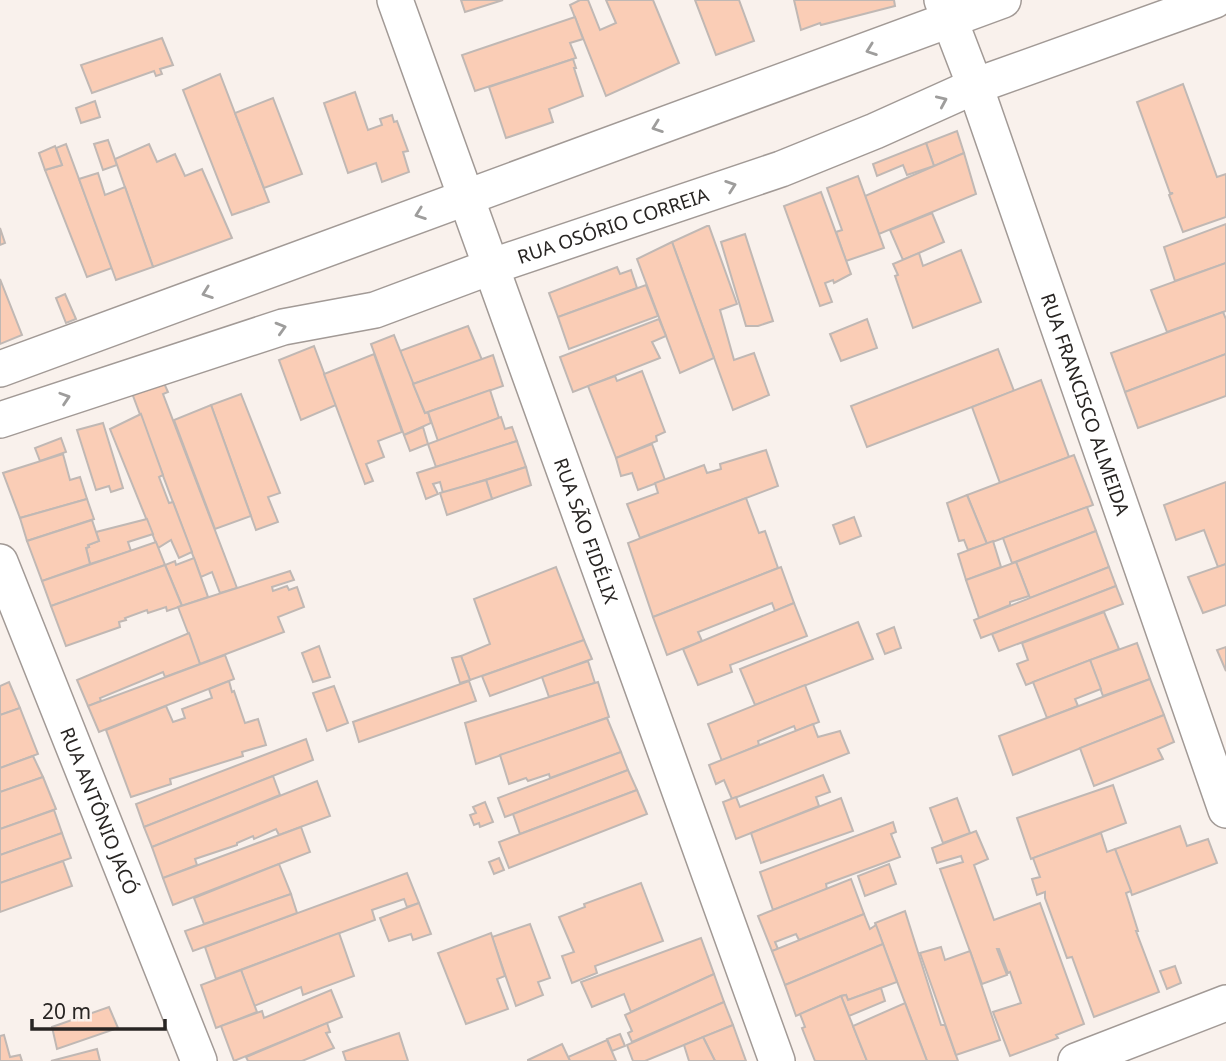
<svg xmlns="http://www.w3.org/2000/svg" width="1226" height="1061" font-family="'Noto Sans',sans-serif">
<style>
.building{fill:#facdb6;stroke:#c0b8b4;stroke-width:2}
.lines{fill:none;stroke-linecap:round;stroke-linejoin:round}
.minor-casing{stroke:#a29a96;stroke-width:38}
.minor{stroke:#fff;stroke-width:35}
.oneway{stroke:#9e9d9c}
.labels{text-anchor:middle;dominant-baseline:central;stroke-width:6;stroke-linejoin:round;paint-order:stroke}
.street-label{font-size:19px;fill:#282523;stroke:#f9f1ec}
</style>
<rect width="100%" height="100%" fill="#f9f1ec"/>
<!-- building -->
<g class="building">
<polygon points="461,0 503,0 465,12"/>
<polygon points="580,0 588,0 600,30 616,23 606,0 653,0 679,63 606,96 570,5"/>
<polygon points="695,0 739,0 754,41 716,55"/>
<polygon points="794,0 894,0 895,6 821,25 820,23 801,30"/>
<polygon points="575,17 583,39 570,43 576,58 475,91 462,55"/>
<polygon points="162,38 173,65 160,69 162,74 156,76 154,71 92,93 81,65"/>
<polygon points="573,59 576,68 574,68 583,96 549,109 553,122 506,138 489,87"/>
<polygon points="220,74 269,202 232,215 183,90"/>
<polygon points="1183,84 1217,177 1226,174 1226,217 1183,232 1169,195 1173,193 1170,193 1137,102"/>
<polygon points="355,92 368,130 382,125 380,119 392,115 394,122 397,121 408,151 403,152 409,172 382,182 376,163 348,173 324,103"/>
<polygon points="273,98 302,174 264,188 235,113"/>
<polygon points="95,101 100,117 81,123 76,108"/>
<polygon points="957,131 964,153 934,166 926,143"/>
<polygon points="108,140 117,165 103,170 94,144"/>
<polygon points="926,143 934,166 907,175 903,165 877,176 873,164"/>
<polygon points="66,144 112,268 87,277 45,170 62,165 56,148"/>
<polygon points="149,144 157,162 175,154 185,176 202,169 232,238 153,267 115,159"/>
<polygon points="55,146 62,165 45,170 39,153"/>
<polygon points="964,153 976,194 879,234 865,196"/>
<polygon points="98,173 105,195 125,187 153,267 116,280 79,179"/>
<polygon points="858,176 884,248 846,261 836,232 842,230 827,188"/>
<polygon points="821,192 851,274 834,283 833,280 825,283 832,302 820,306 784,206"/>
<polygon points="932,213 944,242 903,260 890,230"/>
<polygon points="1226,224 1226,263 1175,281 1164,247"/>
<polygon points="707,226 709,226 737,304 720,310 734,360 754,353 769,395 733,410 672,242"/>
<polygon points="0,228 5,243 0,245"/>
<polygon points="745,234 773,321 758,326 746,326 721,242"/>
<polygon points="672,242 714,358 680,373 637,259"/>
<polygon points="961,250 981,302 913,328 895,276 898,275 893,264 919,253 923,266"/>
<polygon points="1226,263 1226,311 1167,332 1151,290"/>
<polygon points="617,267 620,274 631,270 637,288 558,317 549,293"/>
<polygon points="0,279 22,335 0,344"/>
<polygon points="646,285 658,316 569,349 558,317"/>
<polygon points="65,294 76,319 66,323 56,298"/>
<polygon points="1223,312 1226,319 1226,354 1125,392 1111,353"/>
<polygon points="659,319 666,336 652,342 660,358 573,392 560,357"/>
<polygon points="867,319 877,348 841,361 830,334"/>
<polygon points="468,326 482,360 413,384 400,351"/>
<polygon points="394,335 425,413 428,412 431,423 404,435 371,344"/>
<polygon points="314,346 336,405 301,420 279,360"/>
<polygon points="998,349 1014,391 867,447 851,406"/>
<polygon points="374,354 402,432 378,441 384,457 366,464 373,481 365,484 324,374"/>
<polygon points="1226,354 1226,396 1138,428 1125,392"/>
<polygon points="493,355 503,386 425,413 413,384"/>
<polygon points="642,371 665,432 656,436 657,441 616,458 588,386 615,376 617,381"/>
<polygon points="1041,380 1069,457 1000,483 972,407"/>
<polygon points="163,381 168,392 163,394 237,588 220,593 212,572 201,577 132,393"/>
<polygon points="490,390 499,418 438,441 428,412"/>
<polygon points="241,394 280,493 268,497 278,522 256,530 211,405"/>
<polygon points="211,405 251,516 215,529 174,420"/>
<polygon points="141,414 163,475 159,477 169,503 173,502 192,552 179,558 171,540 158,548 110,429"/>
<polygon points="501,417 505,429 512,427 517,441 436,467 428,444"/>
<polygon points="103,423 123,488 111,492 109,486 96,490 77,430"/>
<polygon points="423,427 428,444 410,451 404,435"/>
<polygon points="61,438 66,452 40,461 35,448"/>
<polygon points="517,441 526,467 443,493 440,482 433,484 438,494 426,499 417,473"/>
<polygon points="652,444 665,480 638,490 632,473 621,476 616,458"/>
<polygon points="766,450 778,486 640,538 627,504 658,493 655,483 704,465 707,473 721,469 720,464"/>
<polygon points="63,454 70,480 80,477 87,499 20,518 3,473"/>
<polygon points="1074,455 1093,505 987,544 967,495"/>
<polygon points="526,467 531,485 492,499 486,480"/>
<polygon points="486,480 492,499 447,515 440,493"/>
<polygon points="1226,482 1226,564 1218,567 1204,530 1176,540 1164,505"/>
<polygon points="967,495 987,544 968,550 964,540 959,541 947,503"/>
<polygon points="746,498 759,533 765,531 778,568 653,617 628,543"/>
<polygon points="87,499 94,519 27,541 20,518"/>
<polygon points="1087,507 1096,531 1012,563 1003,538"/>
<polygon points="854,517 861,536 840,544 833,525"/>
<polygon points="147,519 153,534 128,542 131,551 90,564 86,548 89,547 88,545 99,541 96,532"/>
<polygon points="92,520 99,541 88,545 89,547 86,548 90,564 42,581 27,541"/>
<polygon points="1096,531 1109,567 1030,598 1016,562"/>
<polygon points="993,541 1001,567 966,580 958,554"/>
<polygon points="156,542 165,565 51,606 42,581"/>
<polygon points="194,558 208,597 182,606 165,565 175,561 176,565"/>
<polygon points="1016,562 1029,596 1010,602 1010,605 979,618 966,580"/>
<polygon points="1226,564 1226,605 1203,613 1188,577"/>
<polygon points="165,565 182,606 167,611 166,607 148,613 147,610 125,618 126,620 119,622 120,627 66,646 51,606"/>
<polygon points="556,567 584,640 470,680 461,656 490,644 474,599"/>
<polygon points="781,567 794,603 775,611 772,603 698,632 702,641 667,655 653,617"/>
<polygon points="1109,567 1116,586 981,638 974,620"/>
<polygon points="290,571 294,580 272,587 273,591 287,586 289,590 297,587 304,607 278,617 284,632 200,664 178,607"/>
<polygon points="1116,586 1123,604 999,651 992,634"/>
<polygon points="794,603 807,636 730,665 732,672 698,685 683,649"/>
<polygon points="1104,612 1119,649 1026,685 1017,664 1028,660 1022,643"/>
<polygon points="858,622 873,659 755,705 740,669"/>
<polygon points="894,627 901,648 885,654 877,634"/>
<polygon points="189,633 200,664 165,677 163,672 100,698 101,701 88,706 77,680"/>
<polygon points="584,640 592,659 490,696 482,676"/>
<polygon points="1137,643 1150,679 1103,696 1090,660"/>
<polygon points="319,646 330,677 313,682 302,653"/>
<polygon points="1226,647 1226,671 1217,650"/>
<polygon points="225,655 234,679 99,732 88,706"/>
<polygon points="461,656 470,680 460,683 452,658"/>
<polygon points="1090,660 1101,689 1075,699 1078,706 1047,718 1033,682"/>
<polygon points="588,661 595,683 549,697 542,677"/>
<polygon points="1150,679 1164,715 1013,775 999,736"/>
<polygon points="229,681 232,692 234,691 245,723 258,719 266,745 242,752 243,756 170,779 171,784 131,797 106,730 166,706 173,722 185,718 182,709 212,698 209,689"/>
<polygon points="469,681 476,701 359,742 353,722"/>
<polygon points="9,682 20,708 0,715 0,686"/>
<polygon points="598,682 609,717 476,764 465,723"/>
<polygon points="805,685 819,722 796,731 794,726 758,741 759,745 722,761 708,724"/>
<polygon points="334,686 348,723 327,731 313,693"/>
<polygon points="20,708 38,754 0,768 0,715"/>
<polygon points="1164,715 1174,742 1158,749 1163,759 1094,786 1080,748"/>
<polygon points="607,718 621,752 550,778 549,774 528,781 526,778 509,784 500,755"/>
<polygon points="813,724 818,737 840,731 849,753 732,799 724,780 716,784 709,765"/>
<polygon points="306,739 313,760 144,827 136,804"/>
<polygon points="621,752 628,770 505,817 498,798"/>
<polygon points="33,756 43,777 0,792 0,768"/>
<polygon points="628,770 637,790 520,834 513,814"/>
<polygon points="823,775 830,792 816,797 819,806 736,839 723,802 736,797 740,807"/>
<polygon points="273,776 280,795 152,847 144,827"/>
<polygon points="43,777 56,809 0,829 0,792"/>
<polygon points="317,781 330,816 279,835 276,829 254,839 253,836 237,843 237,845 195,859 197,865 163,878 152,847"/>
<polygon points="1113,785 1126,823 1031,859 1017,818"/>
<polygon points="637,790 647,814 509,868 499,842"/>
<polygon points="841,798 853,831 761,863 751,833"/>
<polygon points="957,798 970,833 943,843 930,808"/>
<polygon points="485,802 493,822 480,827 479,823 474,825 470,815 476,813 473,807"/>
<polygon points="54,810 62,833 0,855 0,829"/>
<polygon points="893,822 896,832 891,834 900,857 826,884 827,889 773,910 760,872"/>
<polygon points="1180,826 1187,846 1208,839 1217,863 1132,895 1115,849"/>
<polygon points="301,827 310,852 173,905 163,878"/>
<polygon points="976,831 988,859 974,865 994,920 1040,903 1084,1024 1056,1035 1058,1038 1010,1056 993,1012 1021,1003 1010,972 1008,973 999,949 997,949 1007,975 982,984 940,869 963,862 961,856 937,863 932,848"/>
<polygon points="62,833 71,858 0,883 0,855"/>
<polygon points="1101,833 1107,852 1115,849 1131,891 1126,893 1138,931 1136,931 1159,992 1094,1017 1072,957 1067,958 1045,898 1045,892 1037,895 1032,879 1040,877 1033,858"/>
<polygon points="499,858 504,870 494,874 489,862"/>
<polygon points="63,861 72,886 0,912 0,883"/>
<polygon points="279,864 291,894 204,924 194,898"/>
<polygon points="889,864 896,884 865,896 858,876"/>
<polygon points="407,873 419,903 407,907 404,899 372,910 375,920 216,979 205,947"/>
<polygon points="851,879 864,914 799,940 796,934 775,942 778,949 772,951 758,916"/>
<polygon points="641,883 663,941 595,966 597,973 572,983 562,956 574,952 559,917 585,907 584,904"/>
<polygon points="291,894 297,913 193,951 185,931"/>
<polygon points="419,903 431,934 413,940 411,934 389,941 380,918"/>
<polygon points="905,911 941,1025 945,1025 958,1061 927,1061 875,923"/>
<polygon points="864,914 870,929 876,925 883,944 785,985 772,951"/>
<polygon points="530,924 550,978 538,982 543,995 516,1006 492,937"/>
<polygon points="339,933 354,976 303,995 301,987 254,1006 241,970"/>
<polygon points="491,933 505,976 497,979 508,1009 466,1024 438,953"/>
<polygon points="701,938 714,974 631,1012 624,994 592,1007 581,982"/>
<polygon points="883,944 897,982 848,1000 846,995 841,996 796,1016 785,985"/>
<polygon points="941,947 945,960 970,951 1000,1040 956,1055 920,953"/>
<polygon points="1175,966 1181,983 1167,989 1160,971"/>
<polygon points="241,970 257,1012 216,1028 201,985"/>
<polygon points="714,974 724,1002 632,1042 628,1033 632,1031 625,1015"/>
<polygon points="881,988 885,1001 849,1016 841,996 846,995 848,1000"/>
<polygon points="331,990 342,1017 234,1061 221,1026 262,1011 264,1018"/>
<polygon points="841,996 867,1061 815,1061 802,1028 805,1027 800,1014"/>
<polygon points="724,1002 733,1025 645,1061 633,1061 627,1045"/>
<polygon points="905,1003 927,1061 867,1061 853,1026"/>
<polygon points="109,1007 118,1028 57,1049 52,1027"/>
<polygon points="327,1023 330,1032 326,1033 334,1048 302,1061 248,1061 246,1057"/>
<polygon points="733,1025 746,1061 715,1061 703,1037"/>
<polygon points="399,1033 408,1061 346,1061 343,1052"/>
<polygon points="620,1034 625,1046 612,1051 607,1039"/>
<polygon points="4,1035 10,1057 20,1055 22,1061 0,1061 0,1036"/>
<polygon points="703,1037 715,1061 689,1061 684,1045"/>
<polygon points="607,1040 616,1061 570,1061 568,1057"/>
<polygon points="562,1044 570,1061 528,1061 528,1060"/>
<polygon points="97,1049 100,1061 51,1061"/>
</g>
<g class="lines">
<defs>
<g id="minor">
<path id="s1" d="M395 0 777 1061"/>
<path id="s2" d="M942 0 975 86 1226 810"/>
<polyline points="0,369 1003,0"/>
<path id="s3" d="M0 420 283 327 375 310 490 267 781 169 875 131 975 86 1215 0"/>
<path id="s4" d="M0 562 199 1061"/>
<polyline points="1076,1061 1226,1003"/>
</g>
</defs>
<!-- minor casing -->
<use href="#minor" class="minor-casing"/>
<!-- minor -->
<use href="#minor" class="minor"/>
</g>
<!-- one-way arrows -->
<defs><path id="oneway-chevron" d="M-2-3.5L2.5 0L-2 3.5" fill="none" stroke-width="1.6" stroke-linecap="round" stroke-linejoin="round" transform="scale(1.75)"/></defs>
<g class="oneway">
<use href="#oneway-chevron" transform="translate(871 50) rotate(160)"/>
<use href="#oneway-chevron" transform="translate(942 101) rotate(-24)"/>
<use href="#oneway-chevron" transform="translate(657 127) rotate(160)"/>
<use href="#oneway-chevron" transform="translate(731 186) rotate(-19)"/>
<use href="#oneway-chevron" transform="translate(420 214) rotate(160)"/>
<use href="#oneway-chevron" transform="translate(207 293) rotate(160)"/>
<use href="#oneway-chevron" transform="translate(281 328) rotate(-16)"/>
<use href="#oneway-chevron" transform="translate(65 398) rotate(-18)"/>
</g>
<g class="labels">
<!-- street labels -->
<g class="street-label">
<text stroke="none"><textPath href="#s3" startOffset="644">RUA OSÓRIO CORREIA</textPath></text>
<text stroke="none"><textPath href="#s2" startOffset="429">RUA FRANCISCO ALMEIDA</textPath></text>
<text stroke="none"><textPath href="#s1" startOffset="564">RUA SÃO FIDÉLIX</textPath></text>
<text stroke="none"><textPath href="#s4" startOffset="268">RUA ANTÔNIO JACÓ</textPath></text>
</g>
</g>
<!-- scale -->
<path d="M32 1019v10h133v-10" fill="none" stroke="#282523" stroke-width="3.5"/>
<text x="42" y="1019" font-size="21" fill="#282523" stroke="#f9f1ec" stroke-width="5" paint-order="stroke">20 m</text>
</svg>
